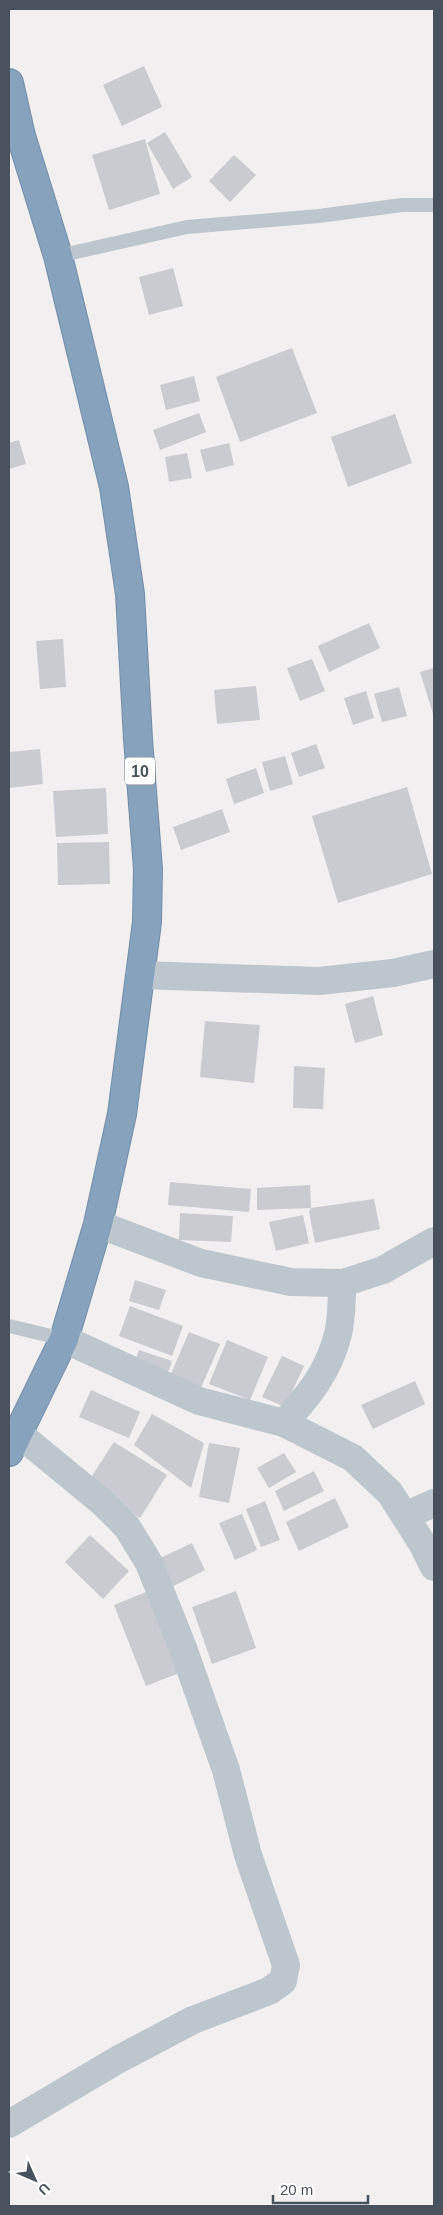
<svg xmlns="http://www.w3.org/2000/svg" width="443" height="2215" font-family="Helvetica,sans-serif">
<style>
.building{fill:#c9cbd1}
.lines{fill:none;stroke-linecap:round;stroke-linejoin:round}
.highway-casing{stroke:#738da8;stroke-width:30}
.lane{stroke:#bdc6cd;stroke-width:14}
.street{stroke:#bdc6cd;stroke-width:28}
.highway{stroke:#87a2bc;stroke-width:28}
.labels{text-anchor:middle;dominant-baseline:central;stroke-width:4;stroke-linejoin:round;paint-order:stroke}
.shield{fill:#fff;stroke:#7e868d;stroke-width:1}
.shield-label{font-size:16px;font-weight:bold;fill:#47525c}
</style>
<rect width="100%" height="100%" fill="#f1efef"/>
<!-- building -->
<g class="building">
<polygon points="144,66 162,107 122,126 103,85"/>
<polygon points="165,132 192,177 173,189 147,143"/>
<polygon points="145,139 160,194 109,210 92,155"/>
<polygon points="234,155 256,175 230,202 209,181"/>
<polygon points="173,268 183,306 149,315 139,277"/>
<polygon points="292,348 317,413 240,442 216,377"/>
<polygon points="194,376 200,401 166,410 160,385"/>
<polygon points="199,413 206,432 160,450 153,430"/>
<polygon points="395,414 412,463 348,487 331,437"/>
<polygon points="19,440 26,464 9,469 9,443"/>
<polygon points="229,443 234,465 206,472 200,450"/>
<polygon points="187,453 192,478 169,482 165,457"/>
<polygon points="369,623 380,648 329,672 318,646"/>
<polygon points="63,639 66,687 40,689 36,641"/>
<polygon points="312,659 325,691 300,701 287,668"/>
<polygon points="434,668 434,717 420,672"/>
<polygon points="256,686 260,720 217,724 214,690"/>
<polygon points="399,687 407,716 382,722 374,694"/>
<polygon points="366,691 374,718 353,725 344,698"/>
<polygon points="316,744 325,768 299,777 291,753"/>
<polygon points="40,749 43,784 9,788 9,752"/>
<polygon points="285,756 293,784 270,791 262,762"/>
<polygon points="256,768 264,793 234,804 226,779"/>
<polygon points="407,787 432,874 338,903 312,816"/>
<polygon points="106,788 108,834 56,837 53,791"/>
<polygon points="222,809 230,832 181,850 173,827"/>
<polygon points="109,842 110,884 58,885 57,843"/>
<polygon points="373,996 383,1035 355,1043 345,1004"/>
<polygon points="205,1021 260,1025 254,1083 200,1077"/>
<polygon points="294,1066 325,1068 323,1109 293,1108"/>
<polygon points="170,1182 251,1189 249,1212 168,1205"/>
<polygon points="310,1185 311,1208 374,1199 380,1229 315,1243 309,1212 311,1208 257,1210 257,1188"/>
<polygon points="180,1213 233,1216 231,1242 179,1240"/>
<polygon points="303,1215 309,1243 276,1251 269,1222"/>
<polygon points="135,1280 166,1290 159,1310 129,1301"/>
<polygon points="130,1306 183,1326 172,1356 119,1336"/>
<polygon points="189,1332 220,1344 201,1388 170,1376"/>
<polygon points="227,1340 268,1357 250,1400 209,1384"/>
<polygon points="139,1350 172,1361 166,1378 133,1367"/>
<polygon points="282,1356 304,1366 285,1407 262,1397"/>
<polygon points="415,1381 425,1404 373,1429 361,1405"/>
<polygon points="91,1390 140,1412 129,1438 79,1417"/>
<polygon points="152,1414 204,1443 191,1488 134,1445"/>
<polygon points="114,1442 167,1475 140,1518 86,1485"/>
<polygon points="209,1443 240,1448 229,1503 199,1497"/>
<polygon points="284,1453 296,1472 269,1488 257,1468"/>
<polygon points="314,1471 324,1491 284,1511 275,1491"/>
<polygon points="335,1498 349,1527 299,1551 286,1522"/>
<polygon points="265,1501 280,1540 261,1547 246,1509"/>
<polygon points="242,1514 257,1550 235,1560 219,1523"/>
<polygon points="90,1535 129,1571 103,1599 65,1562"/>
<polygon points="192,1543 205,1570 170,1588 156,1560"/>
<polygon points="236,1591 256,1648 212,1664 192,1607"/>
<polygon points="146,1592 179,1673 146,1686 114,1605"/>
</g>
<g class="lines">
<defs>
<polyline id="highway" points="9,83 21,136 58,256 114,487 130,594 138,739 148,869 147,922 122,1114 98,1224 64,1339 9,1452"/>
</defs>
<!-- highway casing -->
<use href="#highway" class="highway-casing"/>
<!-- lane -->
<g class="lane">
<polyline points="58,256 187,227 319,216 402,205 434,205"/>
<polyline points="9,1326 64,1339"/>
</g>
<!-- street -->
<g class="street">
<polyline points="140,975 319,981 393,973 434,964"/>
<polyline points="98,1224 201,1263 291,1282 343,1283 383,1270 434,1241"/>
<polyline points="64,1339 199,1401 284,1423 353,1458 390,1493 422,1543 434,1567"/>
<path d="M284 1423C309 1395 329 1371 338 1334 342 1318 341 1300 343 1283"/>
<polyline points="405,1516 434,1503"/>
<polyline points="9,2124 119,2059 193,2020 269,1991 283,1981 286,1965 248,1855 226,1770 183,1648 149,1563 127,1527 103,1503 19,1434"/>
</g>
<!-- highway -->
<use href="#highway" class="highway"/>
</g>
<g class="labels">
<!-- shield labels -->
<rect class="shield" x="125" y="757.5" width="30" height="27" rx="4"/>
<g class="shield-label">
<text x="140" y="771">10</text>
</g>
</g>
<!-- border -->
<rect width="443" height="2215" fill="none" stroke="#47525c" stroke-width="20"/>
<!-- north arrow -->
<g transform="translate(35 2180) rotate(135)" stroke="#ffffff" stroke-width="4" paint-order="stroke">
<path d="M0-4L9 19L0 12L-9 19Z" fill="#47525c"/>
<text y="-8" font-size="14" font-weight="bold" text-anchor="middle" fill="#47525c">U</text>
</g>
<!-- scale -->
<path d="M273 2195v8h95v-8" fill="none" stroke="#47525c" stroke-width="2.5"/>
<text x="280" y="2195" font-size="15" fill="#47525c" stroke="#ffffff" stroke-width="4" paint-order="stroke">20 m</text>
</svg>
